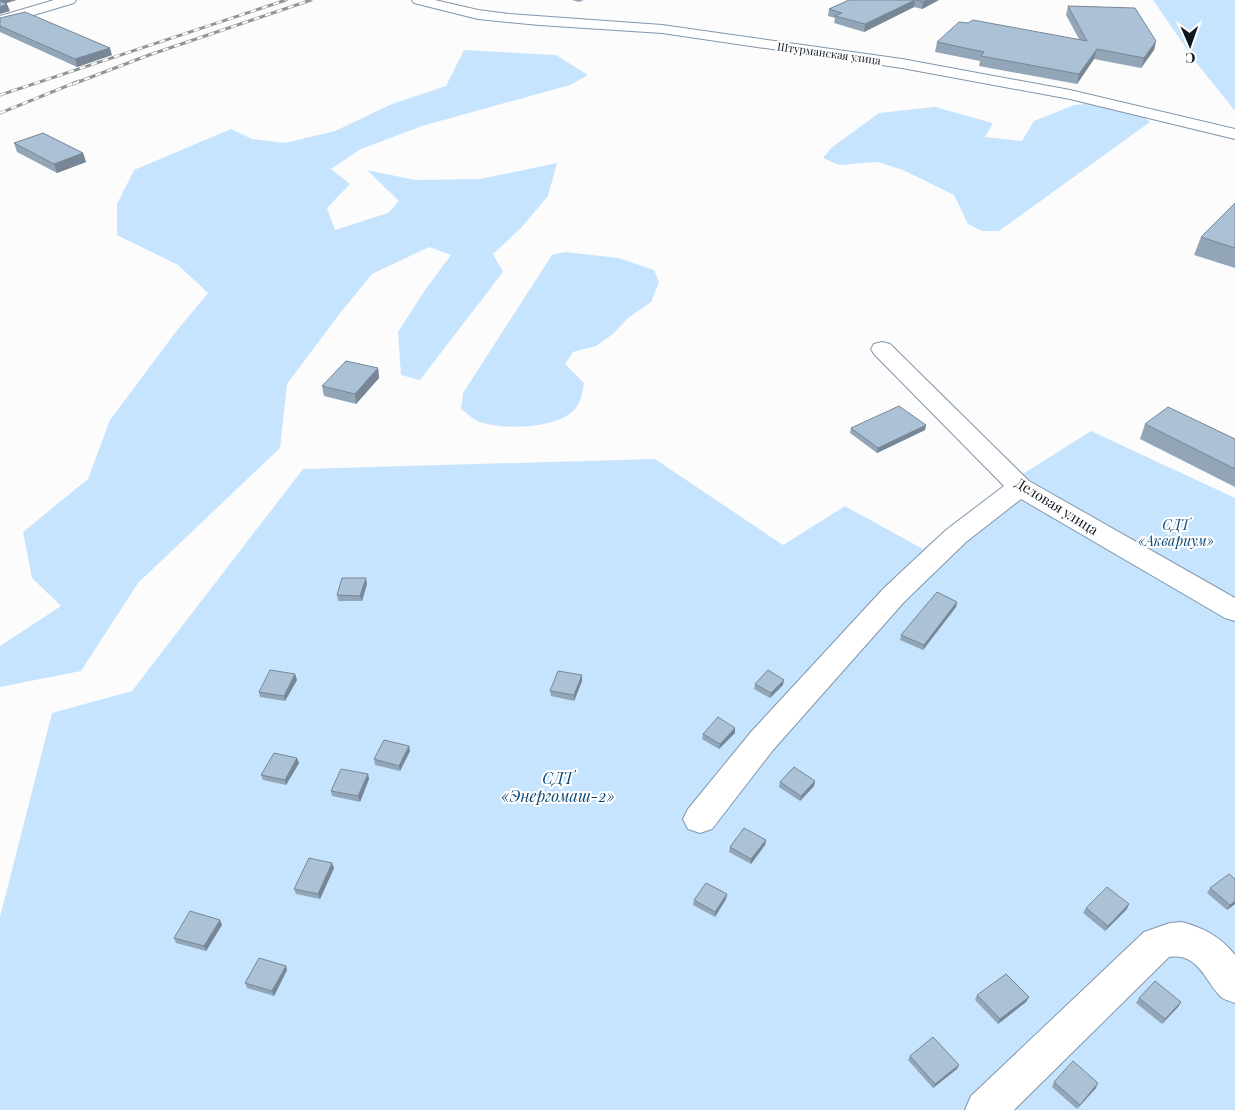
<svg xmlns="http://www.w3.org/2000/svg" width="1235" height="1110" font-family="'Playfair Display',serif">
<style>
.green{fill:#c7e4ff}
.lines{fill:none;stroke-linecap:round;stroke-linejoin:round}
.minor-casing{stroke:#8096aa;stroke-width:2}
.major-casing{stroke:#8096aa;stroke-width:2}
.minor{fill:#fff;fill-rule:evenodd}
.major{fill:#fff;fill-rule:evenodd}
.rail-casing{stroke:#909497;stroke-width:3}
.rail{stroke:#fff;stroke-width:2;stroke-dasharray:6;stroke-linecap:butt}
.wall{fill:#93a6b8}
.shaded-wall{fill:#788796}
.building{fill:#abc1d6;stroke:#788796}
.labels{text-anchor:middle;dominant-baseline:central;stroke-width:4;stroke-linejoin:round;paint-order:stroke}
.far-street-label{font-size:11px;fill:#0f171f;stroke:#fff}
.street-label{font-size:14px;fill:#0f171f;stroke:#fff}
.park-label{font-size:14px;font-style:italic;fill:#0b4874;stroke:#fff}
.near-park-label{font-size:16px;font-style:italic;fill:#0b4874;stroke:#fff}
</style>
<rect width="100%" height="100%" fill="#fcfcfc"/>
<!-- green -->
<g class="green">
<polygon points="1153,0 1235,0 1235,111 1195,61"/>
<polygon points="464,50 556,55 588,75 570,85 422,126 361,149 331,169 350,184 327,208 335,230 388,213 399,201 367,170 415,180 480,179 557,163 548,196 521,228 493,254 503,272 420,380 401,375 398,332 425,290 451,255 429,247 372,274 341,312 287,384 280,448 138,583 81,671 0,687 0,646 61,606 32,578 23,532 88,479 110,420 178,329 208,293 178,265 117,235 117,204 134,170 231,129 252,139 285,143 335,131 392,104 446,86"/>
<path d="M1088 104C1101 106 1143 112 1150 122L999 231H982L968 224 954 195 903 170 878 162 839 165 823 158 831 148 879 113 935 107 993 123 985 137 1022 141 1034 121 1074 105Z"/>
<path d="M565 252 619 258 654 270 659 282 651 302 628 318 613 334 596 346 573 352 565 364 584 383C582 393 581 404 573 411 554 429 503 430 480 422 473 420 467 413 461 409L463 393 552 255Z"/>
<polygon points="1091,431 1235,498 1235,1110 0,1110 0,917 52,713 132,691 303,469 655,459 783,545 845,506 923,549 996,491"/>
</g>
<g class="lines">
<defs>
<g id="minor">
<polygon points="412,0 435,0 478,10 509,14 662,25 902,59 1070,90 1235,129 1235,139 1070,99 902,68 662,33 539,25 478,19 414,3"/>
<polygon points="882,342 890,344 1029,481 1235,598 1235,621 1225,618 1021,499 966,542 904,602 773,750 712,829 700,833 688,829 683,819 688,809 751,732 884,588 946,530 1004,486 874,354 871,349 874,344"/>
<path d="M1182 922C1204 928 1221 937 1235 955V1003C1230 1001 1224 1000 1220 996 1204 979 1198 953 1169 957L1014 1110H965L971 1096 1144 932 1170 923Z"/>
</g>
<polygon id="major" points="54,0 76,0 74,3 0,25 0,16"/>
</defs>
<!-- minor casing -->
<use href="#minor" class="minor-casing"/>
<!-- major casing -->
<use href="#major" class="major-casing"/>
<!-- minor -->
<use href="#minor" class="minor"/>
<!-- major -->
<use href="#major" class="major"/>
<defs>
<g id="rail">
<polyline points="73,84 149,55 311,0"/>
<polyline points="0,95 286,0"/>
<polyline points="0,113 79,81"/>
</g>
</defs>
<!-- rail casing -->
<use href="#rail" class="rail-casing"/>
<!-- rail -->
<use href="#rail" class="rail"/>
</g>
<!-- wall -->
<g class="wall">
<polygon points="572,0 584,0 579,2"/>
<polygon points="849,0 939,0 922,9 914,7 864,32 834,23 835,18 828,16 829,9"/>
<polygon points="1068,6 1156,41 1154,50 1141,68 1094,59 1077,84 979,66 980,61 935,52 937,42 1079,39 1066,15"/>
<polygon points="0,18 112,55 77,67 0,32"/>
<polygon points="14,143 83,153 86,162 57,173 17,152"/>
<polygon points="1235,203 1235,268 1194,255 1201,237"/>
<polygon points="378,368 379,378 356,404 324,396 322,386"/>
<polygon points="1145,424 1235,439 1235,487 1140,439"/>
<polygon points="926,425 925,430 877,453 850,433 851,428"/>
<polygon points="367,584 362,601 338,601 337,595"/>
<polygon points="957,602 956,607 923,650 900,640 901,635"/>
<polygon points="295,674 297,680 285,701 260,697 259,692"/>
<polygon points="582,675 582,681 574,701 551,696 550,691"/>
<polygon points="755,684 783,685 770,698 754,689"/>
<polygon points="735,728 735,733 719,749 702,739 703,734"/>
<polygon points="409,746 410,751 400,771 375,765 374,759"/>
<polygon points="297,758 299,763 286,785 263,780 261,775"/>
<polygon points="368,774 369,779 360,802 332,796 331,791"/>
<polygon points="815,781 814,786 800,801 779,787 780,782"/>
<polygon points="766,840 765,845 751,864 729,852 730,847"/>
<polygon points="332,863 334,868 320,899 296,894 294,889"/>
<polygon points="1235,879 1235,904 1227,910 1207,893 1210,888"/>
<polygon points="727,894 726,899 715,917 693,905 694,900"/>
<polygon points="1086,908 1127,909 1105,931 1083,913"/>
<polygon points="220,920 222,925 206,951 176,943 174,938"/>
<polygon points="286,966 287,970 274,996 247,988 245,983"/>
<polygon points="977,995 1029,997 1026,1002 998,1024 975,1000"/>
<polygon points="1139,998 1181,1002 1178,1007 1162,1024 1136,1003"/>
<polygon points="910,1056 959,1065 957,1069 933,1088 908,1060"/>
<polygon points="1054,1082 1096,1088 1077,1109 1052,1087"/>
</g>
<!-- shaded-wall -->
<g class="shaded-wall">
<polygon points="0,0 17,0 0,5"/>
<polygon points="915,0 914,7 864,32 865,24"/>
<polygon points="927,0 939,0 922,9 923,2"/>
<polygon points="7,4 10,11 0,14 0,7"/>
<polygon points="1156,41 1154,50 1141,68 1144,58"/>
<polygon points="110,48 112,55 77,67 75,59"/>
<polygon points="1097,49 1094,59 1077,84 1079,74"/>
<polygon points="83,153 86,162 57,173 54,164"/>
<polygon points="378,368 379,378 356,404 355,394"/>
<polygon points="926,425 925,430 877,453 878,448"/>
<polygon points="366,578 367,584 362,601 360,596"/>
<polygon points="957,602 956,607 923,650 924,645"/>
<polygon points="295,674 297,680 285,701 284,696"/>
<polygon points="582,675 582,681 574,701 574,695"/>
<polygon points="784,680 783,685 770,698 771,693"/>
<polygon points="735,728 735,733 719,749 720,744"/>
<polygon points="409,746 410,751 400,771 399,766"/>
<polygon points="297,758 299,763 286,785 285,780"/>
<polygon points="368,774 369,779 360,802 358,796"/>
<polygon points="815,781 814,786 800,801 801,796"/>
<polygon points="766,840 765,845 751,864 751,859"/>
<polygon points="332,863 334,868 320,899 318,894"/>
<polygon points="727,894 726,899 715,917 715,912"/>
<polygon points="1235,901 1235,904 1227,910 1230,905"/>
<polygon points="1129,904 1127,909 1105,931 1108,926"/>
<polygon points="220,920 222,925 206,951 204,946"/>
<polygon points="286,966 287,970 274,996 272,991"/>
<polygon points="1029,997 1026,1002 998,1024 1000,1019"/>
<polygon points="1181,1002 1178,1007 1162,1024 1165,1019"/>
<polygon points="959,1065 957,1069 933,1088 935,1084"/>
<polygon points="1098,1083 1096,1088 1077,1109 1080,1105"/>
</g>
<!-- building -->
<g class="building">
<polygon points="849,0 915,0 865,24 835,16 842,13 829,9"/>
<polygon points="916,0 927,0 923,2"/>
<polygon points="0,1 7,4 0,7"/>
<polygon points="1068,6 1135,8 1156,41 1144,58 1097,49 1079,74 981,56 984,52 937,42 959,22 968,23 973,20 1087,41"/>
<polygon points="25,12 110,48 75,59 0,26 0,18"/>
<polygon points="43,133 83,153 54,164 14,143"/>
<polygon points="1235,203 1235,248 1201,237"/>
<polygon points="346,361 378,368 355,394 322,386"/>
<polygon points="899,406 926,425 878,448 851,428"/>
<polygon points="1168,407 1235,439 1235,469 1145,424"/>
<polygon points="342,578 366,578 360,596 337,595"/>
<polygon points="937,592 957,602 924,645 901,635"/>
<polygon points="270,670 295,674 284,696 259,692"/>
<polygon points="768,670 784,680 771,693 755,684"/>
<polygon points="558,671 582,675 574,695 550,691"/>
<polygon points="718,717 735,728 720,744 703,734"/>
<polygon points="384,740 409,746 399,766 374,759"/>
<polygon points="274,753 297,758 285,780 261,775"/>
<polygon points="794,767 815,781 801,796 780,782"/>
<polygon points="341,769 368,774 358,796 331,791"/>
<polygon points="744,828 766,840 751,859 730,847"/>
<polygon points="309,858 332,863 318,894 294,889"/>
<polygon points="1229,874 1235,879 1235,901 1230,905 1210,888"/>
<polygon points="706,883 727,894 715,912 694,900"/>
<polygon points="1107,887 1129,904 1108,926 1086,908"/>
<polygon points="190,911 220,920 204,946 174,938"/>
<polygon points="259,958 286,966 272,991 245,983"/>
<polygon points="1006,974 1029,997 1000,1019 977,995"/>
<polygon points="1155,981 1181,1002 1165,1019 1139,998"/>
<polygon points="933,1037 959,1065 935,1084 910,1056"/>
<polygon points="1073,1061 1098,1083 1080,1105 1054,1082"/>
</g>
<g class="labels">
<!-- far-street labels -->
<g class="far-street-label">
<text transform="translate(829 53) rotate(8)">Штурманская улица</text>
</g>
<!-- street labels -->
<g class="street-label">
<text transform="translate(1057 506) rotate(32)">Деловая улица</text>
</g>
<!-- park labels -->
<g class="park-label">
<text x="1176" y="524">СДТ<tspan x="1176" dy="16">«Аквариум»</tspan></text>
</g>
<!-- near-park labels -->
<g class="near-park-label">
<text x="558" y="777">СДТ<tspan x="558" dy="18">«Энергомаш-2»</tspan></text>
</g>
</g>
<!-- north arrow -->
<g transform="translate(1190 45) rotate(178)" stroke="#ffffff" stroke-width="4" paint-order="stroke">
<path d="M0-4L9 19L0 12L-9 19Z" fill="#0f171f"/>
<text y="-8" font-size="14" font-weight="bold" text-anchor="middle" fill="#0f171f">С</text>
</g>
</svg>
